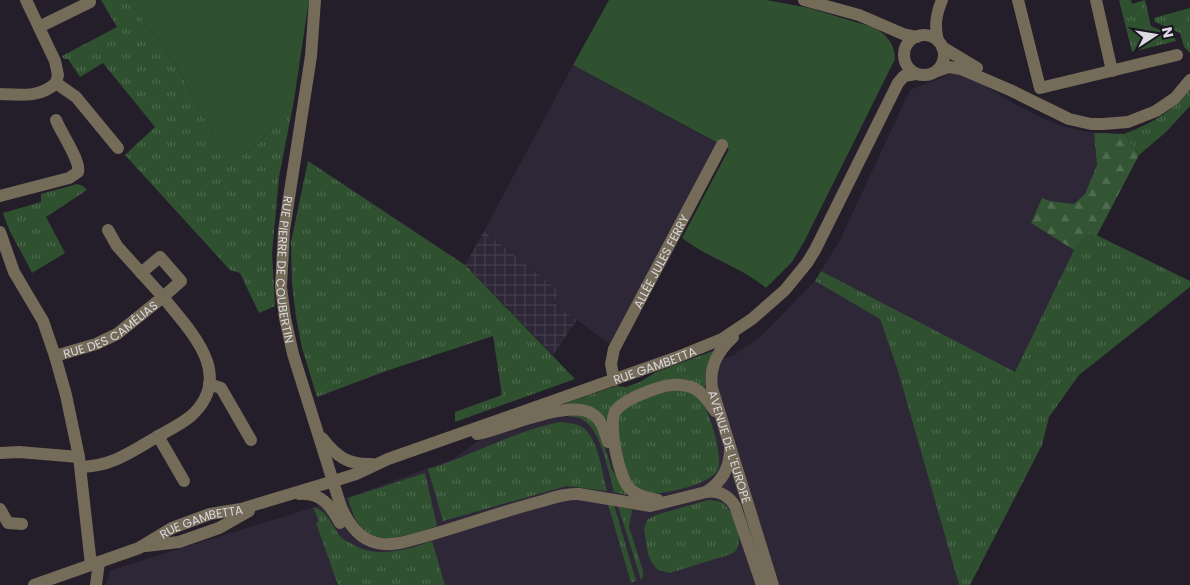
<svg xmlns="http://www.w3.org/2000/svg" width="1190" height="585" font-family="Poppins,sans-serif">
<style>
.built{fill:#2e2737}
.industrial{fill:url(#industrial-grid)}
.grass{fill:url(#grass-tufts)}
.forest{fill:url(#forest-firs)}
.garden{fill:#305130}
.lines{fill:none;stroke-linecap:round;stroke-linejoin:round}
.minor{stroke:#746b58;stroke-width:12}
.labels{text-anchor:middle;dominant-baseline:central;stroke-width:4;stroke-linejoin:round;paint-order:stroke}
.street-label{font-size:12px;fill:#dcd9e1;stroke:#1a1520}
</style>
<defs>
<pattern id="industrial-grid" width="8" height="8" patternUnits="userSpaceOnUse" patternTransform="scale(1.25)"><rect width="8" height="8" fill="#2e2737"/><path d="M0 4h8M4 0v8" fill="none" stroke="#423c4a"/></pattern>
<pattern id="grass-tufts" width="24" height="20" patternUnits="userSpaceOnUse" patternTransform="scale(1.25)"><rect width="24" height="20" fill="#305130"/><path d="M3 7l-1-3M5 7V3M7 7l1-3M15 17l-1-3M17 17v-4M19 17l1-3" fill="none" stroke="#4d694e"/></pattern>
<pattern id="forest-firs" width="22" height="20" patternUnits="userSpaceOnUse" patternTransform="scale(1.25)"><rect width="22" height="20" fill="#353"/><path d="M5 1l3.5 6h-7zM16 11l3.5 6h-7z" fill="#506d50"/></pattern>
</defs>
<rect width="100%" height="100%" fill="#231e2a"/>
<!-- built -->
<g class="built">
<polygon points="573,65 717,143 610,344 552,302 559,291 484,231"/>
<polygon points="953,73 974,79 1018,106 1042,118 1065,127 1094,133 1097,165 1085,194 1074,204 1050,201 1031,223 1074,250 1015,373 821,271 840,240 910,90"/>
<polygon points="815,281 880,318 898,371 959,585 105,585 111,570 360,493 453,459 478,441 562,415 691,368 734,355 762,335"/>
</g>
<!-- industrial -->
<polygon class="industrial" points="484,231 560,292 552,302 577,320 553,355 465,265"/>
<!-- grass -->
<g class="grass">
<polygon points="101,0 128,0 175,63 214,136 242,154 260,142 294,100 279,177 272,253 275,306 259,313 240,273 230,270 125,155 155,127 103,63 80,77 68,59 64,59 62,56 117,27"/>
<polygon points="1119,0 1131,0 1132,4 1145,0 1151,26 1174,36 1176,41 1132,52"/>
<polygon points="1190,8 1190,53 1184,47 1180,33 1155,22 1154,18"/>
<path d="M1190 89V106L1166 132 1139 155 1124 134C1154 122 1169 114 1190 89Z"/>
<polygon points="308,161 465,265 575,379 455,422 455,412 502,395 493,336 386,371 317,397 302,348 296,317 292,284 291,242"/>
<path d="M77 184 83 186 87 190 46 217 65 253 32 273C23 253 9 234 3 213L41 202V194Z"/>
<polygon points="1088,231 1190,281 1190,287 1079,375 1049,417 1042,445 970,585 959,585 898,371 880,319 815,281 821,271 1015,372 1074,250"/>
<polygon points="713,351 714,354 705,375 705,389 703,389 673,380 605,420 566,405 566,403 616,386 626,387 640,382 656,372"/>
<path d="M675 389C681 391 692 392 697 395 708 404 724 458 718 470 711 484 661 496 647 493 643 492 634 486 631 483 626 476 624 462 621 454 603 404 637 401 675 389Z"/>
<path d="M574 413 594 421 602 439 612 470 626 491V495L614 492C608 472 602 431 583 420 579 417 573 417 568 416Z"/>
<path d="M560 422C566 423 574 423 580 426 598 434 602 473 607 491L567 486 443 521 428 469C472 456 514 431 560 422Z"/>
<path d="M425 473 437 526C410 534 375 551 356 520 352 513 350 505 348 498Z"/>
<path d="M708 500C712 500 717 501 721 502 734 508 748 547 731 554L670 573 658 570 652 563 648 554 644 529 647 520 656 515Z"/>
<polygon points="608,504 614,505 636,581 631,583"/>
<polygon points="618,506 632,510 629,527 643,571 643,576 641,580"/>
<path d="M313 507C328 511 331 524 339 535 342 539 347 541 352 544 376 559 407 550 432 541L445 585H338L316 523 319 521Z"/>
</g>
<!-- forest -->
<polygon class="forest" points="1094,133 1124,134 1139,155 1096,237 1088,232 1074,250 1031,223 1042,198 1050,201 1074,204 1085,194 1097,165"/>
<!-- garden -->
<g class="garden">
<polygon points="128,0 309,0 294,100 260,142 242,154 226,148 214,136 175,63"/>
<path d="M609 0H766L809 8 872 27C886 33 895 44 895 59L805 240 792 262 766 288C741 267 708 258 682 238L729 149 573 65Z"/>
</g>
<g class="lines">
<!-- minor -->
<g class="minor">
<polyline points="26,0 55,61 58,75 56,83"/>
<path id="s1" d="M315 0 311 56 284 230 281 287 285 318 293 354 341 507C348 523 359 539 377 543 393 547 411 540 426 536 462 526 498 513 535 503 550 499 564 493 579 494L650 506 706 492C722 482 730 467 730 449"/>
<polyline points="804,0 859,15 903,34 917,37"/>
<polyline points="1018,0 1040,88 1177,55"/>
<polyline points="1096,0 1112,71"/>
<polyline points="39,27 90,2"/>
<circle cx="924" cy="55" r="20"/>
<path d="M938 41C934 26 936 14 942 0"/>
<polyline points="942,47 977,68"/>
<polyline points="937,71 949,67 961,69 1010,90 1069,119 1091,124 1103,124 1128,122 1156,111 1175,98 1190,80"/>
<polyline points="56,83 76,97 118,148"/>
<path d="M0 94C20 95 40 98 56 83"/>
<path d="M0 196 69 178 78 172C81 161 61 133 56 120"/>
<polyline points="0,232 14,272 43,321 55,356 66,395 79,457 91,565"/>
<path id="s2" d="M733 337C718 351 709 366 712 388L773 585"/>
<path id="s3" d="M55 356 96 344 117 334 163 297 117 246 108 230"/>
<path id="s4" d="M614 380 611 364 614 349 722 145"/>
<polyline points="209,384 221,388 251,440"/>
<path d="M477 434C505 429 570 397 594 415 602 421 605 432 608 442"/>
<polyline points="158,436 184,481"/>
<path d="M322 438C337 457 348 465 372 464"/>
<polyline points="0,453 19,452 79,457"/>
<path d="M81 467C112 466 129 453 155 438 167 431 180 425 191 416 236 375 190 331 163 297L181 281 160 257 141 273"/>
<path d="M706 492C719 490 729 496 735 506L762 585"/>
<path d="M299 494C321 492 331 506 340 523"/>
<path d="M658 500C648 498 637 496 630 489 619 478 608 426 615 412 621 400 659 386 672 385 679 384 685 385 691 387 702 391 709 402 715 411"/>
<polyline points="0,509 8,523 22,524"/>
<polyline points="146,546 179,542 219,528 249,511"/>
<path id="s5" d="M34 585 139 548 172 528 210 514 241 509 334 481 356 474 388 459 675 358 722 339 752 319 785 290 807 263 815 250 898 83 904 76 916 74"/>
<polyline points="96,585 99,562"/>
</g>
</g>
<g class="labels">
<!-- street labels -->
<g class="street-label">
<text stroke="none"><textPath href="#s4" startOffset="131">ALLÉE JULES FERRY</textPath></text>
<text stroke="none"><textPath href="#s1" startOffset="272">RUE PIERRE DE COUBERTIN</textPath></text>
<text stroke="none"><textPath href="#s3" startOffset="62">RUE DES CAMÉLIAS</textPath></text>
<text stroke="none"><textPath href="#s5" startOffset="660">RUE GAMBETTA</textPath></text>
<text stroke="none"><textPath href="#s2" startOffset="119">AVENUE DE L'EUROPE</textPath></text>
<text stroke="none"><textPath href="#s5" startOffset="180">RUE GAMBETTA</textPath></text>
</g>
</g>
<!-- north arrow -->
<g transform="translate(1155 35) rotate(78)" stroke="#1a1520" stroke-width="4" paint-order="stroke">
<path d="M0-4L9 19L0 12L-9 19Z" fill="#dcd9e1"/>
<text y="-8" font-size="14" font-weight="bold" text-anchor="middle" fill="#dcd9e1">N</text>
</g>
</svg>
